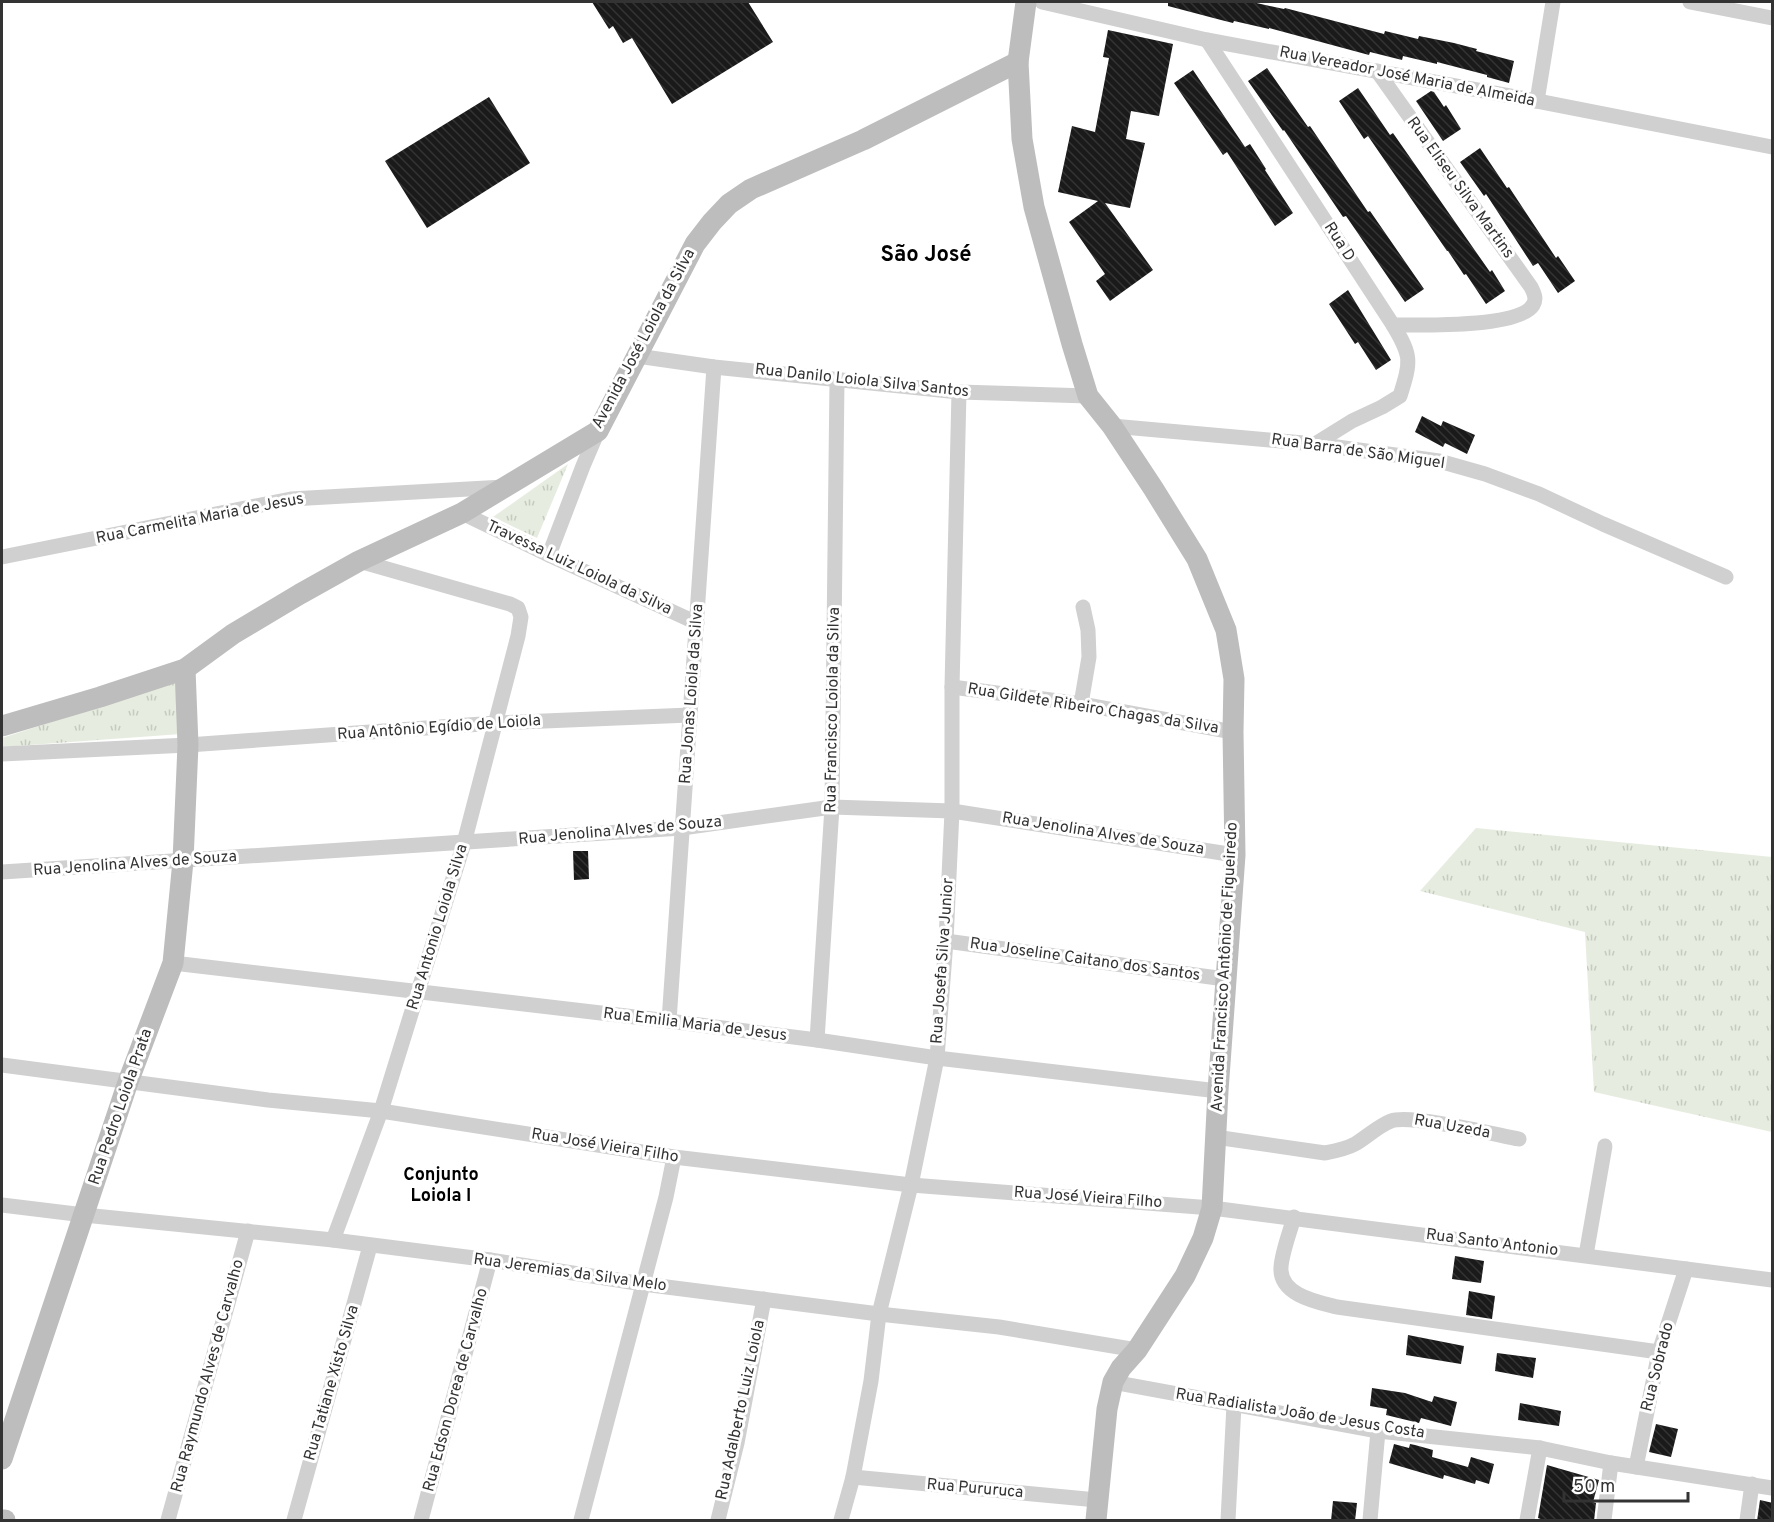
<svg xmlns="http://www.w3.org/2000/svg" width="1774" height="1522" font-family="Overpass,sans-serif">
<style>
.grass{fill:url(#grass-tufts)}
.building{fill:url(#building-back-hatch)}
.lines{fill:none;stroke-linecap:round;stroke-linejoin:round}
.street{stroke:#d0d0d0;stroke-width:15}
.secondary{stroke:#bdbdbd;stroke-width:21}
.labels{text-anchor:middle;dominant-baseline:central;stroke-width:6;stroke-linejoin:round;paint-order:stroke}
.street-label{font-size:16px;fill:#333;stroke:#fff}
.neighbourhood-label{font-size:18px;font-weight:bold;fill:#000;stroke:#fff}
.district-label{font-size:22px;font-weight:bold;fill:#000;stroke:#fff}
</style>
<defs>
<pattern id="grass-tufts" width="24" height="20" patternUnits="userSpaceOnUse" patternTransform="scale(1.5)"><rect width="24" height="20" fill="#e6ecdf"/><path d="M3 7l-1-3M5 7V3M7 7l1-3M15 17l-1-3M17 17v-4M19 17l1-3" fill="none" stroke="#c6cbc0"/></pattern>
<pattern id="building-back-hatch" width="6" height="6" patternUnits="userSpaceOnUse" patternTransform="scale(1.5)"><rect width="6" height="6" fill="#1a1a1a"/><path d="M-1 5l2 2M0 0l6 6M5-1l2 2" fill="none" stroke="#333"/></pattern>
</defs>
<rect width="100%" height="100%" fill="#fff"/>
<!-- grass -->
<g class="grass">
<polygon points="568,464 537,538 493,517"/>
<polygon points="175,682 181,734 2,747 2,738"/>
<polygon points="1476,828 1772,857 1772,1132 1594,1092 1585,932 1420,891"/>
</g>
<!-- building -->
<g class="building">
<polygon points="592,2 748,2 773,42 672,104 632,38 623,43 613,26 609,29"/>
<polygon points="1168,2 1252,2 1284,9 1285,8 1384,34 1385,31 1418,39 1419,36 1454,43 1477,49 1476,51 1514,61 1509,83 1487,77 1487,75 1437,62 1437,64 1403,56 1402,60 1370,52 1369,55 1269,28 1269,29 1234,21 1233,23 1221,20 1168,6"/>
<polygon points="1108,30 1173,44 1159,116 1131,111 1126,139 1145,143 1130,208 1105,203 1153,270 1110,301 1096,281 1105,274 1069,222 1098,201 1058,192 1072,126 1095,132 1109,58 1103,57"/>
<polygon points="1267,68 1308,127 1310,126 1368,212 1370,211 1424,289 1405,302 1346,216 1343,217 1284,130 1283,131 1248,81"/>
<polygon points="1193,70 1245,147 1250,144 1266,169 1265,170 1293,213 1275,226 1227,152 1223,155 1174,83"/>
<polygon points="1358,88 1390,135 1393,133 1490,272 1492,270 1505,291 1486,304 1466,274 1464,275 1448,251 1447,251 1368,136 1364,139 1339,101"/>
<polygon points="1431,91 1434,92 1444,107 1446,105 1461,129 1443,141 1416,101"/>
<polygon points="489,97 530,163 427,228 385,161"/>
<polygon points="1480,148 1507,188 1509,187 1556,258 1558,256 1575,281 1558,293 1538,263 1533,266 1486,194 1484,196 1460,162"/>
<polygon points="1348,290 1391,360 1376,370 1358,342 1355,344 1329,304"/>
<polygon points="1422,416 1441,426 1443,421 1475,435 1467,454 1445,443 1443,447 1415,432"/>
<polygon points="573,851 588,851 589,879 574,880"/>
<polygon points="1455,1256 1484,1261 1481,1283 1452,1279"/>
<polygon points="1469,1291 1495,1296 1492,1319 1466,1315"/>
<polygon points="1408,1335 1464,1346 1461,1364 1406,1355"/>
<polygon points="1497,1353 1536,1358 1533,1378 1495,1371"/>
<polygon points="1372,1388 1405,1393 1432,1402 1434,1396 1457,1402 1451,1426 1421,1418 1419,1423 1386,1415 1387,1409 1370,1406"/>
<polygon points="1520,1403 1561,1411 1559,1426 1518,1420"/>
<polygon points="1656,1424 1678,1429 1671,1457 1649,1452"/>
<polygon points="1394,1444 1409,1448 1410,1444 1415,1445 1433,1450 1432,1457 1468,1467 1471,1457 1494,1464 1489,1484 1476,1480 1475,1484 1444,1475 1443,1479 1389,1463"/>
<polygon points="1547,1465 1599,1480 1593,1502 1596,1503 1594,1521 1546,1521 1538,1518"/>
<polygon points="1760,1500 1773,1503 1771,1521 1757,1521"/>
<polygon points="1333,1501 1357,1503 1355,1521 1331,1521"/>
</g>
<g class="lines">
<!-- street -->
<g class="street">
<polyline points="1042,2 1207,40 1537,101 1772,147"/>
<polyline points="1690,2 1772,18"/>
<path d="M1207 40 1393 325C1420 325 1519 328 1533 305 1537 299 1534 293 1531 287L1377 71"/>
<polyline points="1537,101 1553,2"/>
<polyline points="637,356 714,367 959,392 1088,396"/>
<polyline points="1112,426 1315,444 1439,461 1485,474 1539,494 1603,524 1726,577"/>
<path d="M1315 444 1352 421 1382 407 1400 396C1411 361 1412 356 1393 325"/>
<polyline points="462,513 549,555 697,623"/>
<polyline points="549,555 583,466 598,431"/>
<polyline points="2,557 291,499 504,487"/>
<polyline points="952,687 1081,704 1233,732"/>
<polyline points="1081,704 1089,657 1088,630 1083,607"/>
<polyline points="2,754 188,745 496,723 690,715"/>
<polyline points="2,872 682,828 832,807 952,811 1235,855"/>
<polyline points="946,941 1225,979"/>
<polyline points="173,963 669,1021 817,1040 937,1058 1218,1091"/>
<polyline points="669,1021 714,367"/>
<polyline points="817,1040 832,807 837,380"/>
<polyline points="2,1065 268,1100 381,1111 674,1157 911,1185 1212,1208 1772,1280"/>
<path d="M1215 1137 1325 1153C1335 1151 1346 1149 1355 1144 1367 1137 1378 1126 1391 1121 1411 1114 1493 1134 1519 1139"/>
<polyline points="2,1205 84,1215 333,1240 490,1260 643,1284 879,1314 999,1327 1137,1350"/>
<path d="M1294 1217C1290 1232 1282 1252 1281 1267 1279 1295 1317 1302 1337 1307L1659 1352"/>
<polyline points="333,1240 381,1111 464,843 518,636 521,617 518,608 510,604 359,561"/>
<polyline points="1586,1255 1605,1146"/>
<polyline points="1113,1382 1378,1431 1540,1448 1611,1463 1772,1488"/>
<polyline points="1636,1467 1659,1352 1686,1269"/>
<polyline points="853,1477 1097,1500"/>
<polyline points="168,1520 248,1231"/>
<polyline points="294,1520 370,1246"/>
<polyline points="421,1520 490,1260"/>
<polyline points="581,1520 666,1197 674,1157"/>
<polyline points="718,1520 737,1443 764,1299"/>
<polyline points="841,1520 853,1477 871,1381 879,1314 911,1185 937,1058 946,941 952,811 952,687 959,392"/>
<polyline points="1228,1520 1234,1405"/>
<polyline points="1370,1520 1378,1431"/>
<polyline points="1527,1520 1540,1448"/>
<polyline points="1604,1520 1611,1463"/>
<polyline points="1747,1520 1752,1484"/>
</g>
<!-- secondary -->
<g class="secondary">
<polyline points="1026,2 1018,62 1022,139 1034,207 1072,344 1088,396 1112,426 1153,488 1197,559 1226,630 1234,679 1233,732 1235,855 1218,1091 1212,1208 1203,1238 1185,1276 1137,1350 1121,1368 1113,1382 1107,1409 1096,1520"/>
<polyline points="2,726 100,697 185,669 233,634 300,594 359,561 462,513 598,431 695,244 712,222 729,204 751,189 863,140 1018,62"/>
<polyline points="2,1459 128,1082 173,963 183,861 188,745 185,669"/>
<polyline points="2,1520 5,1520"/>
</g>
</g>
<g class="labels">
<!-- street labels -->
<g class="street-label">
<text transform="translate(1407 77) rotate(11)">Rua Vereador José Maria de Almeida</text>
<text transform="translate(1460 188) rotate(54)">Rua Eliseu Silva Martins</text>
<text transform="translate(1339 242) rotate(57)">Rua D</text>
<text transform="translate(644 339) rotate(-62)">Avenida José Loiola da Silva</text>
<text transform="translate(862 381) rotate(6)">Rua Danilo Loiola Silva Santos</text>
<text transform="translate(1358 452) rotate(8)">Rua Barra de São Miguel</text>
<text transform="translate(200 519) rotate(-11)">Rua Carmelita Maria de Jesus</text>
<text transform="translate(579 568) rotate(25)">Travessa Luiz Loiola da Silva</text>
<text transform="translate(692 694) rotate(-86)">Rua Jonas Loiola da Silva</text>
<text transform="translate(1093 709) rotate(9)">Rua Gildete Ribeiro Chagas da Silva</text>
<text transform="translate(833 710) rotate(-89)">Rua Francisco Loiola da Silva</text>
<text transform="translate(439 728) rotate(-4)">Rua Antônio Egídio de Loiola</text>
<text transform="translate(620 831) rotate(-5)">Rua Jenolina Alves de Souza</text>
<text transform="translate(1103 834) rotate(9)">Rua Jenolina Alves de Souza</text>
<text transform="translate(135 864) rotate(-4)">Rua Jenolina Alves de Souza</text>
<text transform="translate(438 927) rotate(-73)">Rua Antonio Loiola Silva</text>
<text transform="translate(1085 960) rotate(8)">Rua Joseline Caitano dos Santos</text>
<text transform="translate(943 961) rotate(-86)">Rua Josefa Silva Junior</text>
<text transform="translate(1225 967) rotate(-87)">Avenida Francisco Antônio de Figueiredo</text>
<text transform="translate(695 1025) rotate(7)">Rua Emilia Maria de Jesus</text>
<text transform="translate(121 1107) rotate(-71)">Rua Pedro Loiola Prata</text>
<text transform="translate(1452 1127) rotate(10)">Rua Uzeda</text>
<text transform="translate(605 1146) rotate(9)">Rua José Vieira Filho</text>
<text transform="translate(1088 1198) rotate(4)">Rua José Vieira Filho</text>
<text transform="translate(1492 1243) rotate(7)">Rua Santo Antonio</text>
<text transform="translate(570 1273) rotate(8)">Rua Jeremias da Silva Melo</text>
<text transform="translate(1658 1367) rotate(-76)">Rua Sobrado</text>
<text transform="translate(208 1376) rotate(-75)">Rua Raymundo Alves de Carvalho</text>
<text transform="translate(332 1383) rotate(-74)">Rua Tatiane Xisto Silva</text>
<text transform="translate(456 1390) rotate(-75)">Rua Edson Dorea de Carvalho</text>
<text transform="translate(741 1410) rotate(-78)">Rua Adalberto Luiz Loiola</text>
<text transform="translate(1300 1414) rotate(9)">Rua Radialista João de Jesus Costa</text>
<text transform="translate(975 1489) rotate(5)">Rua Pururuca</text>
</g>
<!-- neighbourhood labels -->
<g class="neighbourhood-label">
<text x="441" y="1175">Conjunto<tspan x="441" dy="21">Loiola I</tspan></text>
</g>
<!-- district labels -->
<g class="district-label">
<text x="926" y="255">São José</text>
</g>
</g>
<!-- border -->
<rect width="1774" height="1522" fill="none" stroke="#333333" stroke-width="6"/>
<!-- scale -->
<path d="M1564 1492v9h124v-9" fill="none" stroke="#333333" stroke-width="3"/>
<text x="1573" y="1492" font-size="18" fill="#333333" stroke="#ffffff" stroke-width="4.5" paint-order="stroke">50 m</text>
</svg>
